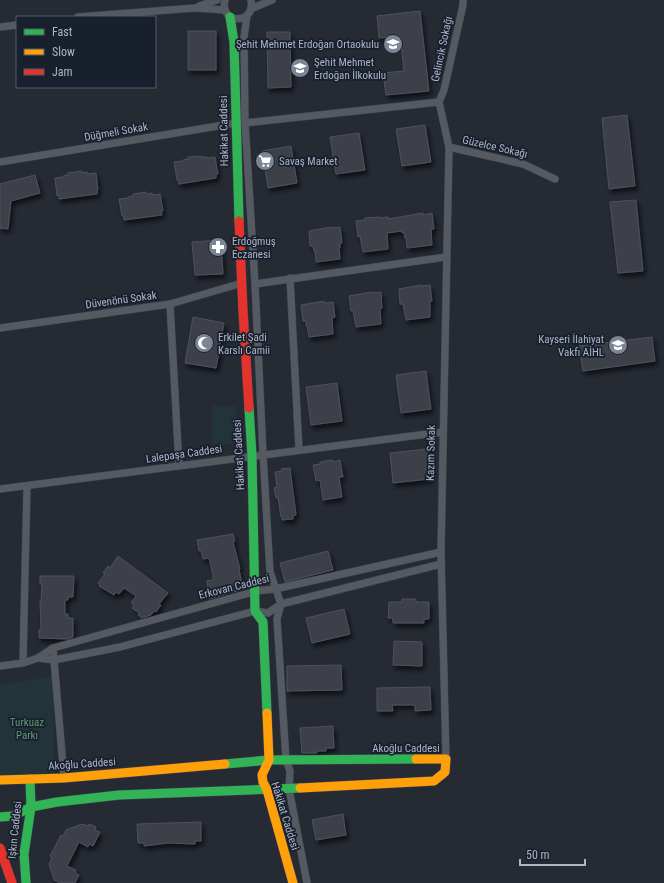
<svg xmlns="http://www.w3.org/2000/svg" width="664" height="883" font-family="'Roboto Condensed',sans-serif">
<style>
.green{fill:#223439}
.building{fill:#3d4149;stroke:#4c525c;filter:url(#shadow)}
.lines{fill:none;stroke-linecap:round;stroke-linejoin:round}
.street-casing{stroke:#41454c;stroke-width:8}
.fast-casing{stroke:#41454c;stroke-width:10}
.slow-casing{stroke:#41454c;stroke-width:10}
.jam-casing{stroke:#41454c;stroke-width:10}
.street{stroke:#545962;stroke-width:7}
.fast{stroke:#30b455;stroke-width:9}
.slow{stroke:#ff9f0a;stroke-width:9}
.jam{stroke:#e5322d;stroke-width:9}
.labels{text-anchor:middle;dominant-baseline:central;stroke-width:3.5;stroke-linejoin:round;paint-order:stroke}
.poi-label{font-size:11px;fill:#adb5c6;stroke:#18202e;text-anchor:start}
.street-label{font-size:11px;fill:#adb5c6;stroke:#18202e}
.park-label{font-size:11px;fill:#639873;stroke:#18202e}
</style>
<defs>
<filter id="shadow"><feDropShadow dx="2.5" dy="4" stdDeviation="2" flood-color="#0009"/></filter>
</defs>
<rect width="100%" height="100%" fill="#252a33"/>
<!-- green -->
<g class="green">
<polygon points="212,406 237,406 236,444 212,444"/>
<polygon points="53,676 54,772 0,776 0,685"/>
</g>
<!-- building -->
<g class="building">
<polygon points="420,11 429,91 386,95 383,73 404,71 400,36 379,38 377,16"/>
<rect x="188" y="31" width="28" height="39"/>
<polygon points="267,32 290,32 291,87 268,88"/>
<polygon points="627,115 635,186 609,189 602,118"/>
<polygon points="425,125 431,162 402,166 396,129"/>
<polygon points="359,133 365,170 336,174 330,137"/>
<polygon points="291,146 297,183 268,188 262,151"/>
<polygon points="201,156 201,157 207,157 207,158 215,157 218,174 216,174 216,178 179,184 178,180 177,180 174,162 183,161 183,160 188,159 188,157"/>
<polygon points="82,171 82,173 87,172 87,174 96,173 98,190 97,190 97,194 59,199 59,195 57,196 55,178 63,177 63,176 68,175 68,173"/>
<polygon points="35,175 40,193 11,201 8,229 0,228 0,184"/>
<polygon points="146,192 147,194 152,193 152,195 160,194 163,211 161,211 162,215 124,220 124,216 122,216 119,199 128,198 128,197 133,196 133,194"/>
<polygon points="636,200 643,271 618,273 610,202"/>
<polygon points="423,213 423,215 432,213 434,229 431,229 432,245 407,248 406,237 405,238 404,232 402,233 402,231 387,233 388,249 363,252 360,236 358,237 356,221 365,220 365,218 379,217 379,218 388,217 388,219"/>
<polygon points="331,227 331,228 340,227 342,243 340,243 340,248 339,248 340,259 316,262 315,251 314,251 313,246 310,246 309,231"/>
<polygon points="221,240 223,274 195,275 192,242"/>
<polygon points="421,285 422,286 430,285 432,301 430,301 430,317 406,320 403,304 400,304 399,289"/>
<polygon points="371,292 372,293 381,292 382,308 380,308 381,324 356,327 353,311 351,311 349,296"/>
<polygon points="324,301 324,303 333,302 335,317 332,318 333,334 309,337 307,326 306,326 306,321 303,321 301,305"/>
<polygon points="193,317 224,323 216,368 185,363"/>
<polygon points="652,337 655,361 583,371 579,346"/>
<polygon points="426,371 431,409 401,413 396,375"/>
<polygon points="337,383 342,421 311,425 306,387"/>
<polygon points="427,449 430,479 393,483 390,453"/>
<polygon points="332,460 333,462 340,460 343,477 339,477 342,497 323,500 320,480 316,481 313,465 320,464 320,462"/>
<polygon points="290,468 296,515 293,516 293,519 282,520 282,517 281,517 278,498 276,498 274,488 277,487 275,472 282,471 281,469"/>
<polygon points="233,534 235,541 233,542 240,569 239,569 242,585 243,585 244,589 209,599 207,581 213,580 213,575 209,558 203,559 201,551 199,551 197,540"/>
<polygon points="328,551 333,570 285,582 280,563"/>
<polygon points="118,556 168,593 159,604 161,605 156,612 154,611 151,615 142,618 138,615 139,613 132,608 134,605 131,603 136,596 124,588 119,594 116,592 114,595 99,586 100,584 98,583 105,574 103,573 108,566 110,568"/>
<polygon points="40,576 74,576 73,597 68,597 68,600 65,600 65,614 68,614 68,618 73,618 73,637 68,639 39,638 39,630 41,630 40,601 41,601 42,584 40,584"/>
<polygon points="402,599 416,599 416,602 429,602 429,619 424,619 424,623 393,623 393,618 388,618 389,602 402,602"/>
<polygon points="344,609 350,634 312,643 306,618"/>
<polygon points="394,641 422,642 422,666 393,665"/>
<polygon points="341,665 342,690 287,691 287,666"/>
<polygon points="430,687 431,710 415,711 415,705 392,705 393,711 377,711 377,688"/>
<polygon points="333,726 334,748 326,748 326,751 317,751 317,753 302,753 300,728"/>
<polygon points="343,814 346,835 316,840 312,820"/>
<polygon points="201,822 201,841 195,841 195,844 168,843 144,846 144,843 138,843 137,824"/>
<polygon points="82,824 88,826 89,824 96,827 95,830 100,832 93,846 89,844 88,847 79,842 67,866 76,870 75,873 79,875 75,883 60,883 54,880 49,864 52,858 50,856 61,835 63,836 66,830"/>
</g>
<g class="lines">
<defs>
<g id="street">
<path d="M225 0C219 25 256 25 251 0"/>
<polyline points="199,6 217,0"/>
<polyline points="251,9 272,0"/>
<polyline points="247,16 244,37 245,123 255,284 263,454 270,572 281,604 277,619 286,760 290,771 289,789 307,883"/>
<polyline points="78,17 195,8 225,10"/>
<polyline points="0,27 17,25"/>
<polyline points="439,102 449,147 523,164 555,179"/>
<polyline points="439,102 444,90 463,5 463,0"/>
<polyline points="245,123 439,102"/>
<polyline points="0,162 236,123"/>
<polyline points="290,278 299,450"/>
<polyline points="255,284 446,257"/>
<polyline points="170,304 179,466"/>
<polyline points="0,328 170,304 242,283"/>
<polyline points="0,489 443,432"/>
<polyline points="53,648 64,778"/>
<polyline points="38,658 54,660 120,647 255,611 268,613 281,604 441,564"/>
<polyline points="23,663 27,486"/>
<polyline points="0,666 23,663 38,658 53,648 256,591 275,589 441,552"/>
<polyline points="446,759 441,552 449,147"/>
</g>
<g id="fast">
<polyline points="230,17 234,42 239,221"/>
<polyline points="249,408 252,456 255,611 263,622 267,713"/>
<polyline points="225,764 269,760 416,759"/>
<polyline points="0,817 13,816 31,807 57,802 119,795 300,788"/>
<polyline points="26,883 24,854 31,807 30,779"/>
</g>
<g id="slow">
<polyline points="267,713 269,760 262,775 263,782 267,790 293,883"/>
<polyline points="0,780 64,778 225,764"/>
<polyline points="300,788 434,781 445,772 446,759 416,759"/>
</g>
<g id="jam">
<polyline points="239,221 243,311 249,408"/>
<polyline points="0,848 12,883"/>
</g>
</defs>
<!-- street casing -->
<use href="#street" class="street-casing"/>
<!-- fast casing -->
<use href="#fast" class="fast-casing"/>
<!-- slow casing -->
<use href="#slow" class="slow-casing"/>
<!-- jam casing -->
<use href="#jam" class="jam-casing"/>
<!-- street -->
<use href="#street" class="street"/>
<!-- fast -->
<use href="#fast" class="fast"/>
<!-- slow -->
<use href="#slow" class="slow"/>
<!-- jam -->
<use href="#jam" class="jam"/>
</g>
<!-- icons -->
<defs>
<symbol id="school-disc" viewBox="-11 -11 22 22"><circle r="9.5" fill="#7d8493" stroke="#18202e"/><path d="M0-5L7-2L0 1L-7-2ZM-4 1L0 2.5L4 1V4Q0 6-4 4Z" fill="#fff"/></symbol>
<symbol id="supermarket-disc" viewBox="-11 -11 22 22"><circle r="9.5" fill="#7d8493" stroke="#18202e"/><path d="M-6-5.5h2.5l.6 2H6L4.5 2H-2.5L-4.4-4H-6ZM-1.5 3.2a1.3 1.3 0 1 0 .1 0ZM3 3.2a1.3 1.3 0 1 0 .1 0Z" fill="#fff"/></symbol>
<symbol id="pharmacy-disc" viewBox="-11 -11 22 22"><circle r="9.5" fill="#7d8493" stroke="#18202e"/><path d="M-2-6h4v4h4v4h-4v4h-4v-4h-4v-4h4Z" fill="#fff"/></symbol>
<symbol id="mosque-disc" viewBox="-11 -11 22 22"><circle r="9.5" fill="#7d8493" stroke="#18202e"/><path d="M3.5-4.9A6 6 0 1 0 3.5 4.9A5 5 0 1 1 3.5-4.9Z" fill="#fff"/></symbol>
</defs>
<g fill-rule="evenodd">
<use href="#school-disc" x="382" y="33" width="22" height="22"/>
<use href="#school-disc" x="289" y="57" width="22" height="22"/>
<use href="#supermarket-disc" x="254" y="150" width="22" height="22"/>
<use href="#pharmacy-disc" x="207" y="236" width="22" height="22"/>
<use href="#mosque-disc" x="193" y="332" width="22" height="22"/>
<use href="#school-disc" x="607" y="334" width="22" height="22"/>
</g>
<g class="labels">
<!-- poi labels -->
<g class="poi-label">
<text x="379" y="44" text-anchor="end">Şehit Mehmet Erdoğan Ortaokulu</text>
<text x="314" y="62">Şehit Mehmet<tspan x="314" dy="13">Erdoğan İlkokulu</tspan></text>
<text x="279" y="161">Savaş Market</text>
<text x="232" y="241">Erdoğmuş<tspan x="232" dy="13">Eczanesi</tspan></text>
<text x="218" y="337">Erkilet Şadi<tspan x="218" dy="13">Karslı Camii</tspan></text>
<text x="604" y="339" text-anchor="end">Kayseri İlahiyat<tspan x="604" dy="13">Vakfı AİHL</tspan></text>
</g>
<!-- street labels -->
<g class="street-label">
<text transform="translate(442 49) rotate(-78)">Gelincik Sokağı</text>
<text transform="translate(224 131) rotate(-91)">Hakikat Caddesi</text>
<text transform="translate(116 132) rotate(-10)">Düğmeli Sokak</text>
<text transform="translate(495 147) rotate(13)">Güzelce Sokağı</text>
<text transform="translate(121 300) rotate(-8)">Düvenönü Sokak</text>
<text transform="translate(431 453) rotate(-89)">Kazım Sokak</text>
<text transform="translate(184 454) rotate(-8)">Lalepaşa Caddesi</text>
<text transform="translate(239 455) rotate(-93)">Hakikat Caddesi</text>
<text transform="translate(234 587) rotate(-14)">Erkovan Caddesi</text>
<text x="406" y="748">Akoğlu Caddesi</text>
<text transform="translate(82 764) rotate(-4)">Akoğlu Caddesi</text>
<text transform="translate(285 816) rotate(73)">Hakikat Caddesi</text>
<text transform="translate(15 830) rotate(-84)">Işkın Caddesi</text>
</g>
<!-- park labels -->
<g class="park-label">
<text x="27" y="722">Turkuaz<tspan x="27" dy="13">Parkı</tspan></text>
</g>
</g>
<!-- legend -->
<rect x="16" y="16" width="140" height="72" fill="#18202e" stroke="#545c6b"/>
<rect x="24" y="29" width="20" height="6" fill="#30b455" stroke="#545c6b"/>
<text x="52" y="36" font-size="12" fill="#adb5c6">Fast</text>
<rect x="24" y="49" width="20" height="6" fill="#ff9f0a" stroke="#545c6b"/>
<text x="52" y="56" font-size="12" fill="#adb5c6">Slow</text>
<rect x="24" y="69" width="20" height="6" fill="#e5322d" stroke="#545c6b"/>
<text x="52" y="76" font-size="12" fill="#adb5c6">Jam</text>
<!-- scale -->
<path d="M520 859v6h65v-6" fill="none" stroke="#adb5c6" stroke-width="2"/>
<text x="526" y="859" font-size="12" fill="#adb5c6" stroke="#18202e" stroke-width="3" paint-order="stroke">50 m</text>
</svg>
